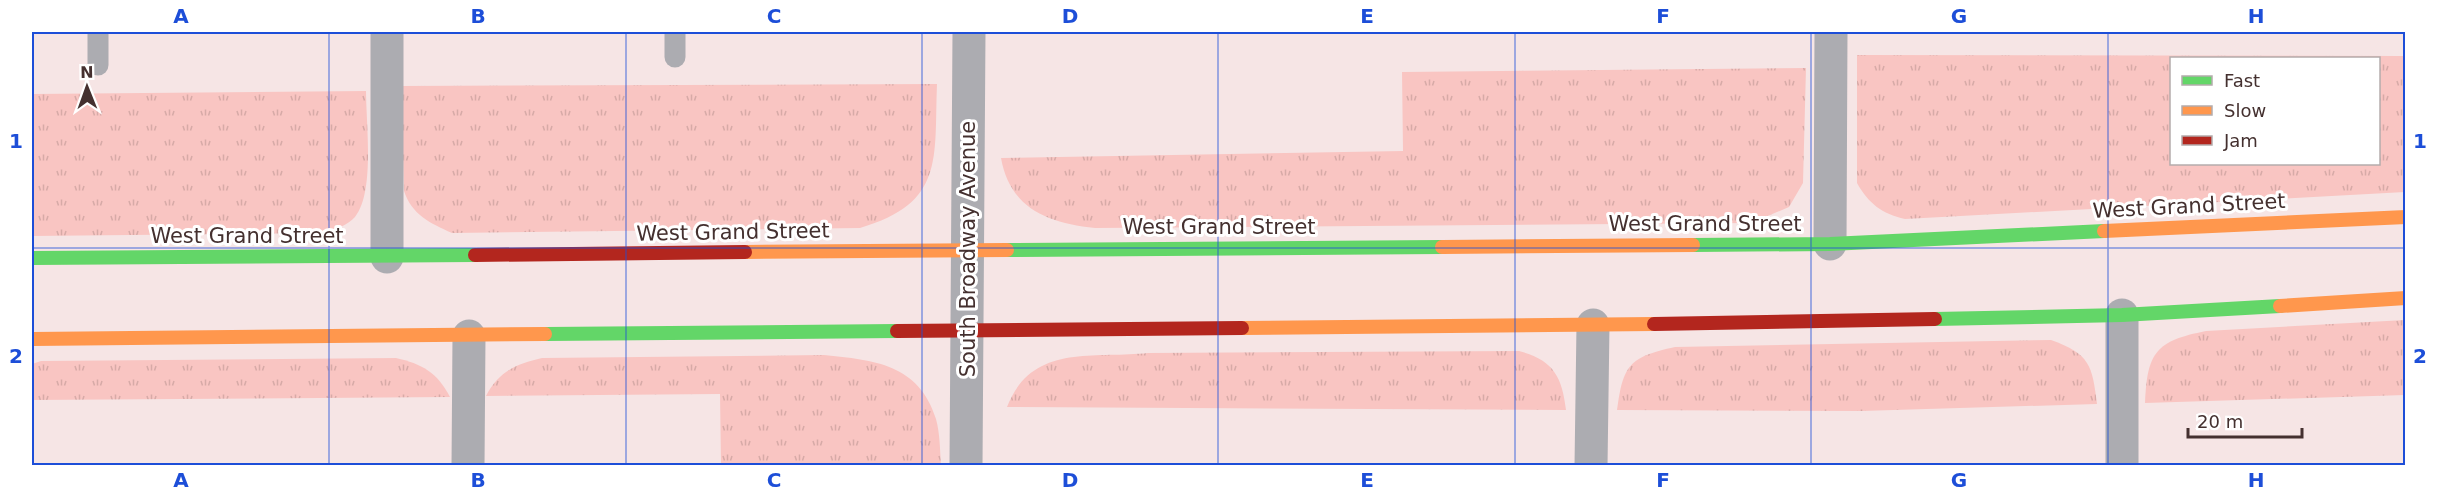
<svg xmlns="http://www.w3.org/2000/svg" width="2437" height="497" font-family="'DejaVu Sans',sans-serif">
<style>
.grass{fill:url(#grass-tufts);fill-rule:evenodd}
.lines{fill:none;stroke-linecap:round;stroke-linejoin:round}
.lane{stroke:#acacb1;stroke-width:21}
.street{stroke:#acacb1;stroke-width:33}
.fast{stroke:#63d668;stroke-width:14}
.slow{stroke:#ff974d;stroke-width:14}
.jam{stroke:#b3261e;stroke-width:14}
.grid{fill:none;stroke:#1d4ed8;stroke-width:1.5;stroke-opacity:0.55}
.labels{text-anchor:middle;dominant-baseline:central;stroke-width:6;stroke-linejoin:round;paint-order:stroke}
.street-label{font-size:21px;fill:#44302f;stroke:#fff}
.neatline{fill:none;stroke:#1d4ed8;stroke-width:2}
.grid-label{font-size:20px;text-anchor:middle;font-weight:bold;fill:#1d4ed8}
</style>
<defs>
<pattern id="grass-tufts" width="24" height="20" patternUnits="userSpaceOnUse" patternTransform="scale(1.5)"><rect width="24" height="20" fill="#f9c5c2"/><path d="M3 7l-1-3M5 7V3M7 7l1-3M15 17l-1-3M17 17v-4M19 17l1-3" fill="none" stroke="#d7aaa7"/></pattern>
</defs>
<rect width="100%" height="100%" fill="#f6e5e5"/>
<!-- grass -->
<g class="grass">
<path d="M1857 55 2405 56V192L1905 219C1882 214 1868 203 1857 183ZM2378 58V164H2172V58Z"/>
<path d="M1806 68 1803 183 1789 207 1751 223 1095 228C1047 223 1010 208 1001 158L1403 151 1402 72Z"/>
<path d="M937 84C934 159 945 203 860 228L452 233C430 223 412 215 404 191L401 86Z"/>
<path d="M366 91C366 123 375 192 355 217 348 225 336 229 326 233L32 236V94Z"/>
<path d="M2405 320V395L2145 403C2147 352 2156 341 2206 331Z"/>
<path d="M2051 340C2090 354 2092 365 2097 404L1861 411 1617 410C1623 365 1629 357 1675 347Z"/>
<path d="M1519 351C1553 360 1562 376 1566 410L1007 407C1032 343 1092 359 1148 353Z"/>
<path d="M824 355C874 360 919 364 936 419 940 433 940 451 941 465H721L720 394 486 396C498 372 516 364 542 358Z"/>
<path d="M396 358C422 364 437 372 450 397L32 400V364L41 361Z"/>
</g>
<g class="lines">
<!-- lane -->
<g class="lane">
<polyline points="675,32 675,57"/>
<polyline points="98,65 98,32"/>
</g>
<!-- street -->
<g class="street">
<polyline points="387,32 387,257"/>
<polyline points="1830,244 1831,32"/>
<polyline points="468,466 469,336"/>
<polyline points="966,466 969,32"/>
<polyline points="1591,466 1593,325"/>
<polyline points="2122,466 2122,315"/>
</g>
<!-- fast -->
<g class="fast">
<polyline points="1693,245 1830,244 2104,231"/>
<polyline points="1007,250 1442,247"/>
<polyline points="32,258 475,255"/>
<polyline points="1935,319 2122,315 2280,306"/>
<polyline points="545,334 897,331"/>
</g>
<!-- slow -->
<g class="slow">
<polyline points="2104,231 2406,217"/>
<polyline points="1442,247 1693,245"/>
<polyline points="745,252 1007,250"/>
<polyline points="2280,306 2406,298"/>
<polyline points="1242,328 1654,324"/>
<polyline points="32,339 545,334"/>
</g>
<!-- jam -->
<g class="jam">
<polyline points="475,255 745,252"/>
<polyline points="1654,324 1935,319"/>
<polyline points="897,331 1242,328"/>
</g>
</g>
<!-- grid -->
<path class="grid" d="M329 32V466M626 32V466M922 32V466M1218 32V466M1515 32V466M1811 32V466M2108 32V466M32 248H2406"/>
<g class="labels">
<!-- street labels -->
<g class="street-label">
<text transform="translate(2189 206) rotate(-3)">West Grand Street</text>
<text x="1705" y="224">West Grand Street</text>
<text x="1219" y="227">West Grand Street</text>
<text transform="translate(733 232) rotate(-1)">West Grand Street</text>
<text x="247" y="236">West Grand Street</text>
<text transform="translate(968 249) rotate(-90)">South Broadway Avenue</text>
</g>
</g>
<!-- border -->
<rect width="2437" height="497" fill="none" stroke="#ffffff" stroke-width="66"/>
<!-- legend -->
<rect x="2170" y="57" width="210" height="108" fill="#ffffff" stroke="#b4acac" stroke-width="1.5"/>
<rect x="2182" y="76" width="30" height="9" fill="#63d668" stroke="#b4acac" stroke-width="1.5"/>
<text x="2224" y="87" font-size="18" fill="#44302f">Fast</text>
<rect x="2182" y="106" width="30" height="9" fill="#ff974d" stroke="#b4acac" stroke-width="1.5"/>
<text x="2224" y="117" font-size="18" fill="#44302f">Slow</text>
<rect x="2182" y="136" width="30" height="9" fill="#b3261e" stroke="#b4acac" stroke-width="1.5"/>
<text x="2224" y="147" font-size="18" fill="#44302f">Jam</text>
<!-- north arrow -->
<g transform="translate(87 87) rotate(359)" stroke="#ffffff" stroke-width="4.5" paint-order="stroke">
<path d="M0-4.5L10 22L0 15L-10 22Z" fill="#44302f"/>
<text y="-9" font-size="16" font-weight="bold" text-anchor="middle" fill="#44302f">N</text>
</g>
<!-- scale -->
<path d="M2188 428v9h114v-9" fill="none" stroke="#44302f" stroke-width="3"/>
<text x="2197" y="428" font-size="18" fill="#44302f" stroke="#ffffff" stroke-width="4.5" paint-order="stroke">20 m</text>
<rect x="33" y="33" width="2371" height="431" class="neatline"/>
<g class="grid-label">
<text x="181" y="23">A</text>
<text x="478" y="23">B</text>
<text x="774" y="23">C</text>
<text x="1070" y="23">D</text>
<text x="1367" y="23">E</text>
<text x="1663" y="23">F</text>
<text x="1959" y="23">G</text>
<text x="2256" y="23">H</text>
<text x="16" y="148">1</text>
<text x="2420" y="148">1</text>
<text x="16" y="363">2</text>
<text x="2420" y="363">2</text>
<text x="181" y="487">A</text>
<text x="478" y="487">B</text>
<text x="774" y="487">C</text>
<text x="1070" y="487">D</text>
<text x="1367" y="487">E</text>
<text x="1663" y="487">F</text>
<text x="1959" y="487">G</text>
<text x="2256" y="487">H</text>
</g>
</svg>
